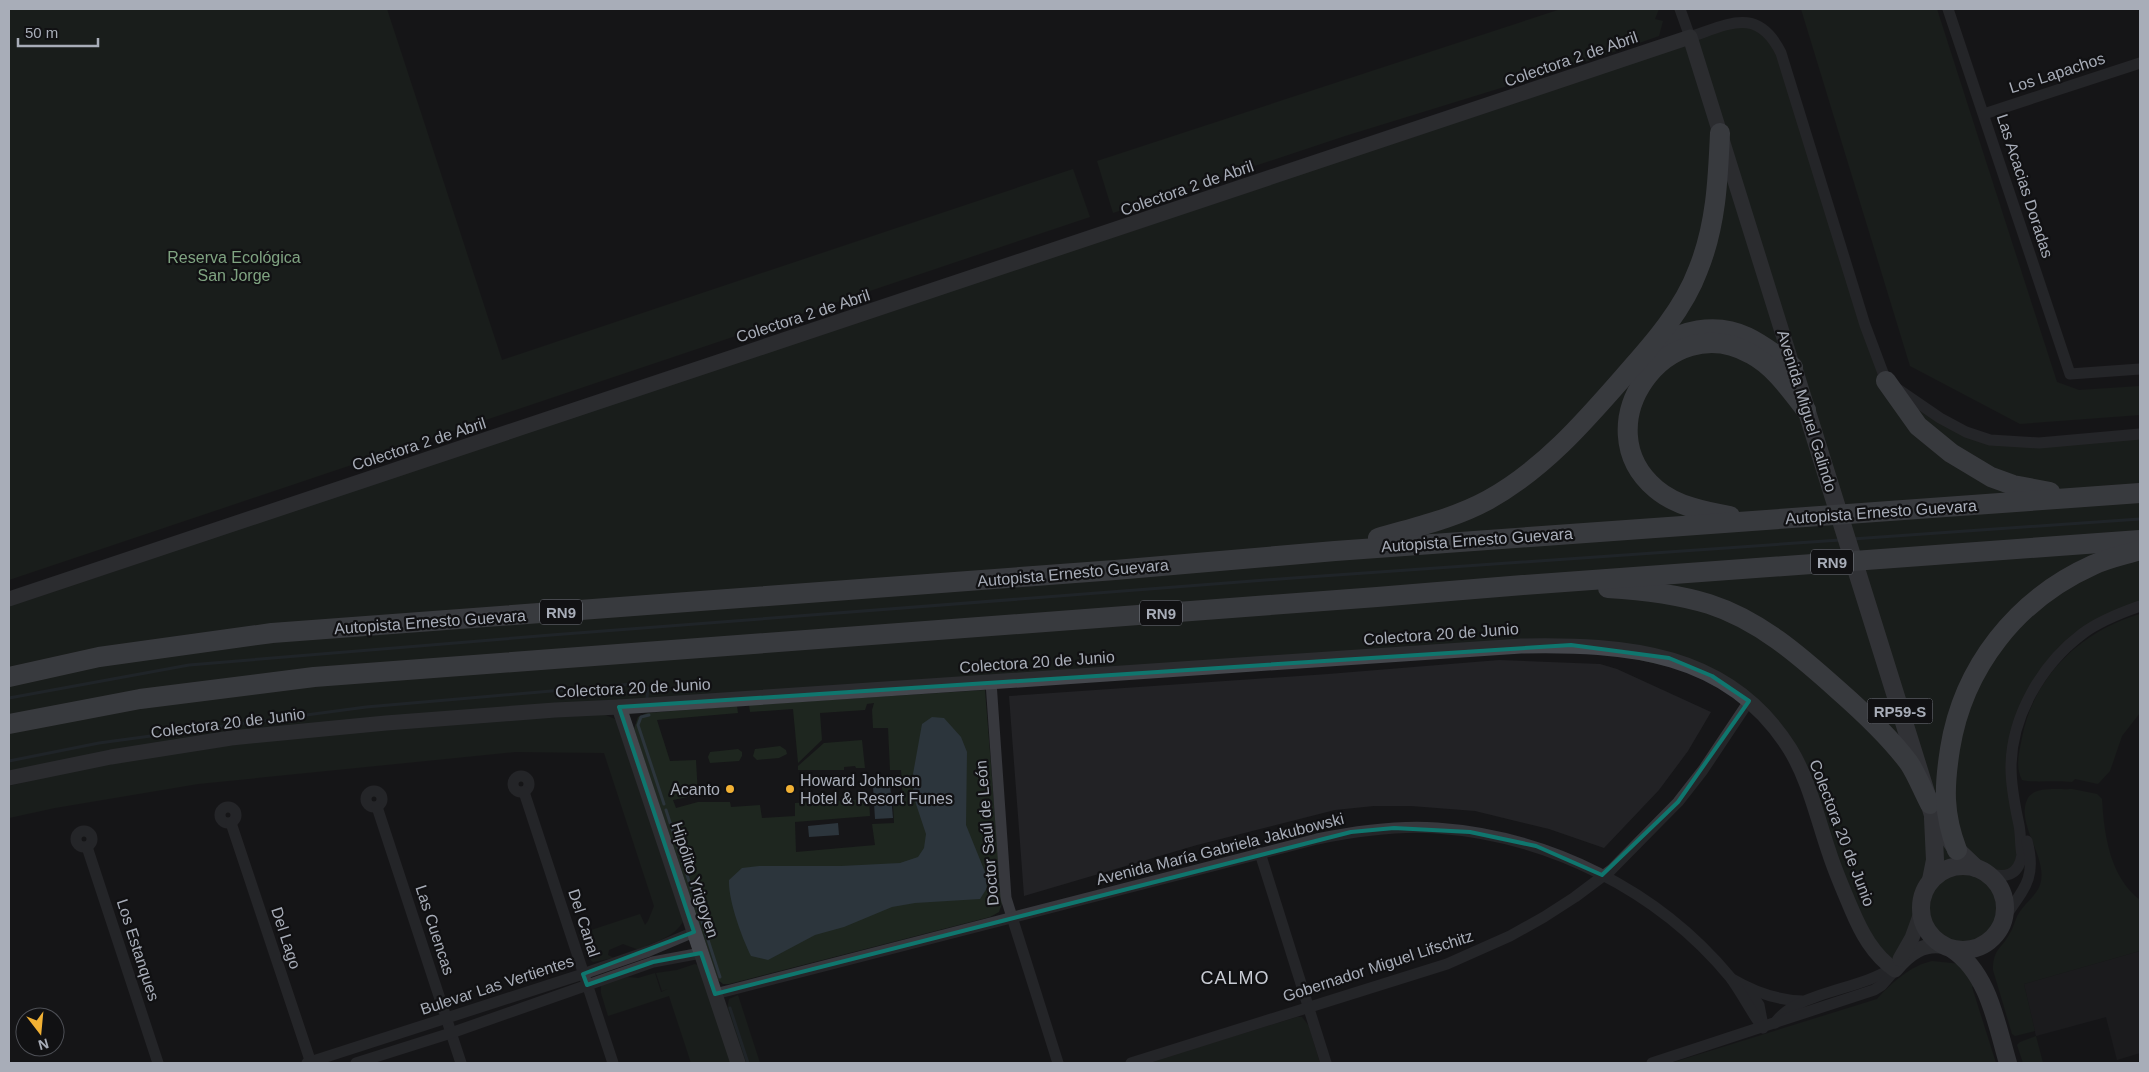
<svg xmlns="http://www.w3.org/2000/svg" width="2149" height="1072" font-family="Arial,sans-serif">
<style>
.built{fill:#222225}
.green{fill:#1e261f}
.water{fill:#2c353c}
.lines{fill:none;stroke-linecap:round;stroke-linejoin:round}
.stream{stroke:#2c353c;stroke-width:3}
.street{stroke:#37383d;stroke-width:11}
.secondary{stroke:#45474d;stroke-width:15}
.primary{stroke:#53555c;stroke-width:18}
.highway{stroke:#63666e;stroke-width:20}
.marked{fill:none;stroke:#0f766e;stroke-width:4;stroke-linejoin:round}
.poi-dot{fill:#f2b134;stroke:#111113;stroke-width:2}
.labels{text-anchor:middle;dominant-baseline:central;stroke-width:4.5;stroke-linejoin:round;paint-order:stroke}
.shield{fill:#111113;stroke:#7b7e86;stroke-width:1}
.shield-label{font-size:15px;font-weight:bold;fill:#a8adb8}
.street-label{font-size:16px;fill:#a8adb8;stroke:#111113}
.park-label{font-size:16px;fill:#7fa381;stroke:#111113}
.poi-label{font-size:16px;fill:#a8adb8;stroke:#111113;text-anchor:start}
.neighbourhood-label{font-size:18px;letter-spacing:1px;fill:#c9ccd4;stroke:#111113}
</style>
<rect width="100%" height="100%" fill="#161618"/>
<!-- built -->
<g class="built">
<polygon points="1499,660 1600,664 1617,669 1711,712 1688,751 1659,790 1604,848 1549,829 1475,811 1411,806 1374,806 1335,810 1197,845 1024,896 1009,696 1328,674"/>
<polygon points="2140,951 2140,1053 2117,1060 2106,1017 2036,1036 2024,984"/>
</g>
<!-- green -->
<g class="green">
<polygon points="9,9 387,9 502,360 1073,169 1090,217 9,580"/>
<polygon points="1561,9 1659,9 1655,19 1663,21 1659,36 1588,61 1345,136 1113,213 1097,161"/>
<polygon points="1801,9 1937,9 2057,382 2079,390 2140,386 2140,415 2020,424 1910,366"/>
<path d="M1745 21 1775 41 1886 381 1940 418 1990 440 2140 434V606L2115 615 2048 668 2015 741 2020 842 2012 873C1983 869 1941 855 1925 890 1921 898 1922 905 1921 913 1917 928 1904 948 1898 962L1879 957 1790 749 1712 676 1571 645 231 738 9 778V599Z"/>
<path d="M2140 614V713L2122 736 2110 771 2098 784 2075 779 2072 782C2058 780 2032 783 2022 780 2015 766 2019 753 2022 738 2033 677 2081 631 2140 614Z"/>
<polygon points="985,690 1002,903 999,912 990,917 729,984 723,984 718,980 634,729 638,717 647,713 737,706 738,713 657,720 670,761 696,760 698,795 673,800 676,808 698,802 730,802 731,807 760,805 762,818 795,816 795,803 869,799 870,816 795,822 796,852 875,845 872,824 894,823 893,803 903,802 901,770 890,770 888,728 873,728 872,710 874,703 867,704 865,710 820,713 822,740 798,763 793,709 750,712 749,705"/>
<path d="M603 714 615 719 685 919C671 941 659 938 639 950L623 944 609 950 608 955 614 958 593 962 587 957 579 934 640 914 645 925 648 921 654 906 604 753 515 752 198 784 55 808 9 818V786C200 738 407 727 603 714Z"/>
<polygon points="862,740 865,768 856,768 855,766 844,767 844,770 798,770 798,766 824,743"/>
<polygon points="780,746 786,750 787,754 779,758 757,760 753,756 755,749"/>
<polygon points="738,749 742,752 742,756 739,761 710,763 708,757 710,752"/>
<path d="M2072 789 2097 794 2102 799C2104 835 2110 877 2140 900V951L2024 984 2035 1031 2015 1036 2012 1034 1993 970C1993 948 2002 949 2010 933 2014 927 2015 919 2019 913 2025 903 2036 896 2040 885 2049 859 2016 825 2027 800 2033 785 2059 790 2072 789Z"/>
<circle cx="1963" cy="908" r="34"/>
<path d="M1932 961 1961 964 1976 986 1972 987 1996 1063H1671L1877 999C1891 983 1912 965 1932 961Z"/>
<polygon points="695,964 700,966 732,1063 691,1063 669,996 608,1016 601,993 601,984 627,977 638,978 655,973 661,992 668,989 662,991 656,973 677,970"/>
<polygon points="738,995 760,1063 745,1063 727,1009 729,999"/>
<polygon points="1297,1017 1302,1017 1309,1026 1320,1063 1146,1063"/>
<polygon points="2036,1036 2043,1063 2023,1063 2017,1045 2020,1042"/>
</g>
<!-- water -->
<g class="water">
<path d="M932 717 944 718 961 737 967 752 966 825 985 872 987 888 980 899 915 903 892 907 844 927 815 935 768 960 751 956C742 938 728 900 729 880L742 868 759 866H841L900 863 918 857 924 848 926 834 913 795V774L922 724Z"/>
<polygon points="890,784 893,818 875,819 873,786"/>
<polygon points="838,823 839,835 809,837 808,826"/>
</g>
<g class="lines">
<!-- stream -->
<g class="stream">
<polyline points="1852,539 2140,519"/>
<polyline points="9,698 189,665 551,635 1293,578 1840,540"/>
<polyline points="649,715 641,717 638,725 664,804"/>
<polyline points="9,761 99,743 366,707 633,684 642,685 648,688 647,698"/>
<polyline points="666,810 720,977"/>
<polyline points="730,1008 748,1063"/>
</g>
<!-- street -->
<g class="street">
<path d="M1680 9 1690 37C1729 24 1758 6 1781 53L1865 325 1886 381 1940 418 1966 432 1990 440 2039 443 2140 434"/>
<polyline points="1948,9 2070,374 2140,369"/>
<polyline points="1984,114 2140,63"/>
<polyline points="991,682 1006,898 1058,1063"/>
<circle cx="521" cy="784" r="8"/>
<circle cx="374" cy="799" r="8"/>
<polyline points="524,792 613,1063"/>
<circle cx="228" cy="815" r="8"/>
<polyline points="377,807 461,1063"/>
<polyline points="231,823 311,1063"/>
<circle cx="84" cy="839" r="8"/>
<polyline points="87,847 158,1063"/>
<polyline points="1260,853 1326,1063"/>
<path d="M1986 873C2005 878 2018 877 2022 855 2020 845 2021 835 2019 825 2015 806 2011 788 2011 768 2011 717 2041 665 2082 634 2099 621 2120 613 2140 606"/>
<path d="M2004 918C2024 889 2037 878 2027 841"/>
<path d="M1732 979C1754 992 1776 1000 1802 1001"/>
<polyline points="1748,989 1759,1005 1763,1026"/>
<path d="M715 994 1317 839C1356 831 1397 825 1437 828 1549 836 1658 890 1730 977 1742 993 1751 1012 1763 1028"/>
<path d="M1775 1023C1796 992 1860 990 1892 968"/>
<polyline points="307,1063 583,974 649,951 694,932"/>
<polyline points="356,1063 451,1033 653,962 701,953"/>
<polyline points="1131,1063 1447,964 1510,936 1544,917 1575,897 1611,870 1678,802 1703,770 1749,701"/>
<polyline points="1652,1063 1874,990 1882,985 1895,970"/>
</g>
<!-- secondary -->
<g class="secondary">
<polyline points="9,599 1690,37 1793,367"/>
<polyline points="619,707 738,1063"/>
<path d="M9 778 111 757 231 738 386 723 555 710 619 707 1521 646C1625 644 1729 651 1790 749 1809 780 1817 817 1829 852 1835 871 1843 889 1851 908 1861 932 1873 955 1895 970 1909 953 1924 942 1946 947"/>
<polyline points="1900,959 1912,938 1921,913"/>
</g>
<!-- primary -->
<g class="primary">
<polyline points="1793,367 1933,815 1957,850 1976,868"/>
<circle cx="1963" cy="908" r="42"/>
<polyline points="1931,880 1935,860 1933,818"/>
<path d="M1952 949C1989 974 1996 1023 2008 1063"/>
</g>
<!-- highway -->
<g class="highway">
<path d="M1652 350C1679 330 1716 322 1747 337 1764 345 1778 357 1793 367"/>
<polyline points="1886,381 1918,426 1951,453 1991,477 2013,485 2050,492"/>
<path d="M1730 516C1706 512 1676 506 1656 489 1582 427 1667 306 1751 354 1775 367 1790 390 1806 410"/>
<path d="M1378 538C1415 527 1453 519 1488 500 1544 469 1586 420 1627 373 1654 343 1684 308 1698 270 1716 226 1718 180 1720 133"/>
<path d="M1608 588C1642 590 1676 594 1709 604 1759 620 1799 655 1838 690 1863 712 1889 736 1909 763 1917 775 1923 791 1930 804"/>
<polyline points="9,677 99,657 272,633 1115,570 1335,551 2140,493"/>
<polyline points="9,724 140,699 314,677 1377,597 1523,585 2140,540"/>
<path d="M1957 850C1943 813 1944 787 1950 749 1963 667 2017 599 2093 565 2108 558 2124 555 2140 550"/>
</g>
</g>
<!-- marked area -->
<path d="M0 0H2149V1072H0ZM1571 645 1669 658 1712 676 1749 701 1678 802 1602 875 1536 846 1470 832 1394 828 1351 832 715 994 701 953 653 962 587 985 583 974 694 932 619 707Z" fill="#161618" fill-opacity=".55" fill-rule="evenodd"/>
<path class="marked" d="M1571 645 1669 658 1712 676 1749 701 1678 802 1602 875 1536 846 1470 832 1394 828 1351 832 715 994 701 953 653 962 587 985 583 974 694 932 619 707Z"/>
<!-- markers -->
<g class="poi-dot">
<circle cx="730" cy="789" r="5"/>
<circle cx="790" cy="789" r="5"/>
</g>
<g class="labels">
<!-- shield labels -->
<g class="shield">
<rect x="1811" y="549.5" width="42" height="25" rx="4"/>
<rect x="540" y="599.5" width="42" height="25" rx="4"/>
<rect x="1140" y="600.5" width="42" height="25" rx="4"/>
<rect x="1867.5" y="698.5" width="65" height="25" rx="4"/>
</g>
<g class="shield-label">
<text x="1832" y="562">RN9</text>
<text x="561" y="612">RN9</text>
<text x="1161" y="613">RN9</text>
<text x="1900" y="711">RP59-S</text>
</g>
<!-- street labels -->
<g class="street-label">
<text transform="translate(1571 59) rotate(-19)">Colectora 2 de Abril</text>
<text transform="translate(2057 73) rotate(-18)">Los Lapachos</text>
<text transform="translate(2025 186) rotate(72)">Las Acacias Doradas</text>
<text transform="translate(1187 188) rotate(-19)">Colectora 2 de Abril</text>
<text transform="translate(803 316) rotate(-18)">Colectora 2 de Abril</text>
<text transform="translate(1807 411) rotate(73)">Avenida Miguel Galindo</text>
<text transform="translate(419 444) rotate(-18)">Colectora 2 de Abril</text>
<text transform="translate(1881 512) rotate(-4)">Autopista Ernesto Guevara</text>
<text transform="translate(1477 540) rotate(-4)">Autopista Ernesto Guevara</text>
<text transform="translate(1073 573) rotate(-5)">Autopista Ernesto Guevara</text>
<text transform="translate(430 622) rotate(-4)">Autopista Ernesto Guevara</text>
<text transform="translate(1441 634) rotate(-4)">Colectora 20 de Junio</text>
<text transform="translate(1037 662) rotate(-4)">Colectora 20 de Junio</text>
<text transform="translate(633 688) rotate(-3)">Colectora 20 de Junio</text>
<text transform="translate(228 723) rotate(-7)">Colectora 20 de Junio</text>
<text transform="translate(987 833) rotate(-95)">Doctor Saúl de León</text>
<text transform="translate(1842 833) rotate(69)">Colectora 20 de Junio</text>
<text transform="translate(1220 849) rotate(-14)">Avenida María Gabriela Jakubowski</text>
<text transform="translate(695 880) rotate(72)">Hipólito Yrigoyen</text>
<text transform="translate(584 923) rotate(72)">Del Canal</text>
<text transform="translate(435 930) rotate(72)">Las Cuencas</text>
<text transform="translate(286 938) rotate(72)">Del Lago</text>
<text transform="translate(138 950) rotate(72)">Los Estanques</text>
<text transform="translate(1378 966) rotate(-18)">Gobernador Miguel Lifschitz</text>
<text transform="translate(497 985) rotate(-18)">Bulevar Las Vertientes</text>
</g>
<!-- park labels -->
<g class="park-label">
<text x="234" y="257">Reserva Ecológica<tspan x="234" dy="18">San Jorge</tspan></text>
</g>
<!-- poi labels -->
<g class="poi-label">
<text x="800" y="780">Howard Johnson<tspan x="800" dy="18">Hotel &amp; Resort Funes</tspan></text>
<text x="720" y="789" text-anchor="end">Acanto</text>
</g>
<!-- neighbourhood labels -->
<g class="neighbourhood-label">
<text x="1235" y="978">CALMO</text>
</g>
</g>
<!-- border -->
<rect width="2149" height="1072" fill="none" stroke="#a8adb8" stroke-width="20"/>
<!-- north arrow -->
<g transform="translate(40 1032) rotate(164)"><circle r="24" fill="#111113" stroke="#4d4f55"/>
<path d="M0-4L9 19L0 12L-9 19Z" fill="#f2b134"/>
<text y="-8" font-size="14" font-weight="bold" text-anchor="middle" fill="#a8adb8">N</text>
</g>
<!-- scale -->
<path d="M18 38v8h80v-8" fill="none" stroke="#a8adb8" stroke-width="2.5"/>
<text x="25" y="38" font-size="15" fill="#a8adb8" stroke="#111113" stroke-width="4" paint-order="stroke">50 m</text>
</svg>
